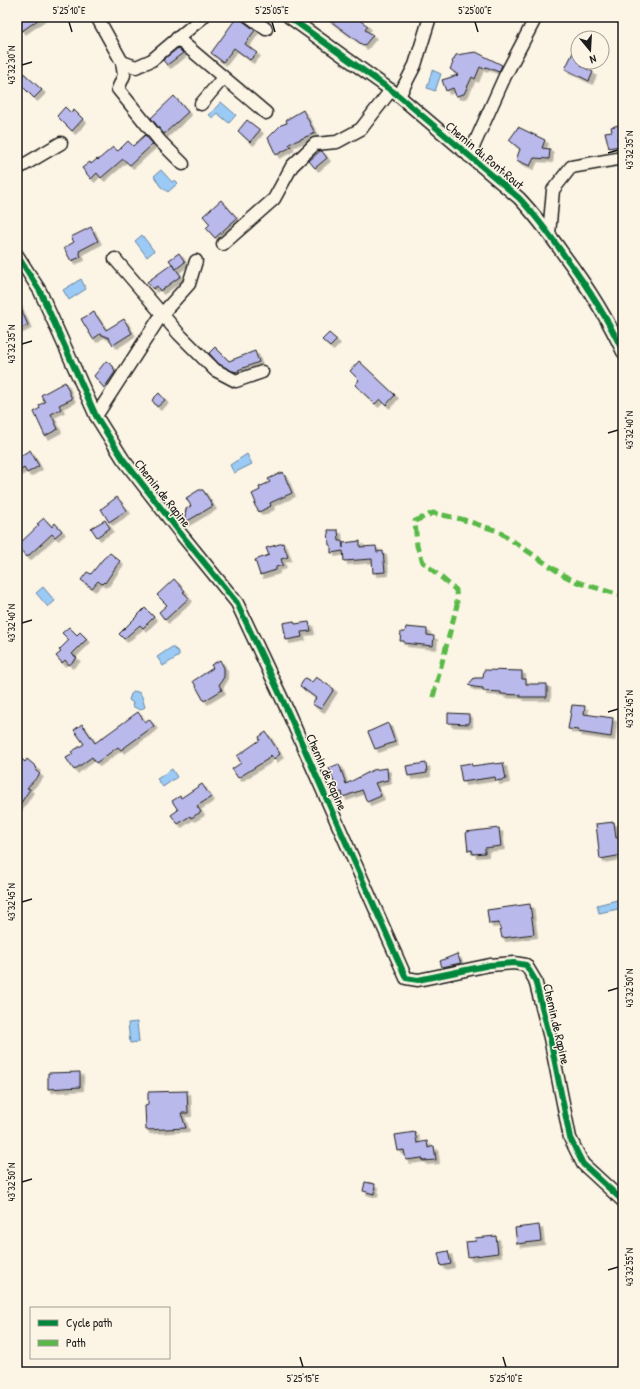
<svg xmlns="http://www.w3.org/2000/svg" width="640" height="1389" font-family="'Patrick Hand',sans-serif">
<style>
.water{fill:#9acaf5;stroke:#68849e}
.building{fill:#bab9eb;stroke:#1c1c1c;filter:url(#shadow)}
.lines{fill:none;stroke-linecap:round;stroke-linejoin:round}
.street-casing{stroke:#1c1c1c;stroke-width:15}
.street{stroke:#fcf5e5;stroke-width:12}
.quiet{stroke:#58b947;stroke-width:5;stroke-dasharray:10 5;stroke-linecap:butt}
.cycleway-casing{stroke:#fcf5e5;stroke-width:8}
.cycleway{stroke:#00873e;stroke-width:6}
.ticks{fill:none;stroke:#1c1c1c;stroke-width:1.5}
.labels{text-anchor:middle;dominant-baseline:central;stroke-width:3;stroke-linejoin:round;paint-order:stroke}
.street-label{font-size:13px;fill:#1c1c1c;stroke:#fcf5e5}
.neatline{fill:none;stroke:#1c1c1c;stroke-width:1.5}
.ticks-label{font-size:10px;text-anchor:middle;fill:#1c1c1c}
</style>
<defs>
<filter id="shadow"><feDropShadow dx="3.5" dy="3.5" stdDeviation="0" flood-color="#0004"/></filter>
</defs>
<rect width="100%" height="100%" fill="#fcf5e5"/>
<filter id="ink" filterUnits="userSpaceOnUse"><feTurbulence type="fractalNoise" baseFrequency=".025" numOctaves="2"/><feDisplacementMap in="SourceGraphic" scale="8" xChannelSelector="R" yChannelSelector="G"/><feConvolveMatrix kernelMatrix="1 2 1 2 8 2 1 2 1" color-interpolation-filters="sRGB"/></filter>
<g filter="url(#ink)">
<!-- water -->
<g class="water">
<polygon points="432,70 441,74 435,91 427,88"/>
<polygon points="221,102 236,115 229,123 217,113 213,118 209,115"/>
<polygon points="161,170 172,182 175,180 178,183 168,192 160,186 154,176"/>
<polygon points="142,235 154,251 147,257 135,241"/>
<polygon points="81,279 86,289 69,300 63,290"/>
<polygon points="247,454 252,464 234,473 230,465"/>
<polygon points="43,587 55,601 48,607 36,593"/>
<polygon points="172,647 179,652 179,656 163,666 157,657"/>
<path d="M135 691 140 693C143 697 143 702 145 707L140 710 132 706 133 703 129 700 131 694Z"/>
<polygon points="172,769 177,777 163,787 157,779"/>
<polygon points="621,899 623,908 599,913 597,905"/>
<polygon points="137,1022 139,1042 130,1043 128,1023"/>
</g>
<!-- building -->
<g class="building">
<polygon points="17,17 42,17 22,31 17,24"/>
<polygon points="237,17 255,30 245,44 257,53 250,60 234,48 223,62 211,53"/>
<polygon points="325,17 355,17 368,26 365,30 373,35 364,46"/>
<polygon points="578,42 578,62 583,62 581,66 593,72 589,81 565,69"/>
<polygon points="178,48 183,53 167,65 163,60"/>
<polygon points="476,52 502,65 499,72 486,67 484,69 480,67 475,79 472,77 464,94 456,96 453,88 446,91 442,80 458,75 450,69 453,63 452,62 456,55"/>
<polygon points="17,67 42,90 34,98 17,81"/>
<polygon points="174,96 188,112 164,134 151,118"/>
<polygon points="65,107 71,113 74,110 83,119 72,131 57,116"/>
<polygon points="303,110 315,133 289,144 291,147 276,155 268,138 281,125 287,123 286,120"/>
<polygon points="247,120 260,130 250,142 238,131"/>
<polygon points="623,124 623,136 617,138 619,146 609,148 605,132 612,131 611,127"/>
<polygon points="518,127 545,140 542,148 550,149 549,159 534,158 530,166 516,160 520,149 509,140 515,132"/>
<polygon points="145,135 153,144 130,165 123,159 101,178 97,173 91,179 82,168 90,162 91,164 97,159 98,160 113,147 118,151 128,141 133,146"/>
<polygon points="320,151 322,151 327,158 315,168 309,161"/>
<polygon points="221,200 237,218 215,238 206,228 210,224 203,216"/>
<polygon points="91,227 98,241 79,251 81,257 71,261 64,248 74,242 71,237"/>
<polygon points="179,253 185,262 176,269 169,260"/>
<polygon points="172,264 181,276 160,291 157,286 153,289 147,282"/>
<polygon points="17,300 28,325 17,330"/>
<polygon points="94,312 106,330 124,319 132,333 113,345 109,338 100,334 93,339 81,319"/>
<polygon points="329,333 337,340 330,347 322,340"/>
<polygon points="215,347 229,361 255,351 259,362 238,370 240,372 239,372 232,371 219,364 209,353"/>
<polygon points="106,361 113,366 115,372 104,388 94,376"/>
<polygon points="359,361 395,395 386,405 380,399 375,404 355,385 359,380 350,371"/>
<polygon points="65,382 72,399 59,405 61,409 51,414 58,429 45,436 34,412 40,408 39,405 45,402 41,395"/>
<polygon points="159,393 165,400 157,407 152,400"/>
<polygon points="30,450 39,466 27,473 24,468 17,473 17,458"/>
<polygon points="283,472 292,493 270,503 271,506 259,512 254,504 256,503 252,494 260,490 259,487 270,482 268,479"/>
<polygon points="199,490 203,490 213,506 184,523 186,509 191,506 186,498"/>
<polygon points="117,497 127,510 109,522 101,509"/>
<polygon points="44,518 52,527 55,523 62,531 55,537 52,534 27,557 17,546 39,525 37,524"/>
<polygon points="105,520 110,528 97,537 91,528"/>
<polygon points="328,530 338,530 339,541 342,541 343,548 343,543 360,541 360,547 376,546 377,552 383,551 385,572 373,573 372,559 344,561 343,551 331,553 331,545 329,545"/>
<polygon points="283,543 288,557 281,559 283,565 276,567 276,570 260,575 255,560 269,555 266,548"/>
<polygon points="110,553 120,561 105,583 104,582 102,584 98,581 92,588 81,580 87,572 91,574 103,559"/>
<polygon points="174,579 185,591 183,592 189,598 165,620 159,612 167,605 157,595"/>
<polygon points="145,608 154,617 143,628 140,625 124,639 119,634"/>
<polygon points="294,621 295,624 309,622 311,631 301,632 302,637 286,640 283,623"/>
<polygon points="69,627 77,635 80,632 87,639 72,654 77,658 69,665 65,660 62,663 56,656 61,652 59,650 69,640 62,633"/>
<polygon points="406,627 427,629 427,635 434,636 433,646 404,643 404,641 400,641 401,632 405,632"/>
<polygon points="220,660 224,668 224,677 219,685 222,690 204,701 193,681 213,668 211,665"/>
<polygon points="484,670 522,671 522,679 526,679 526,684 547,684 547,697 520,697 520,695 501,694 501,692 483,691 483,688 474,687 468,685 474,678 483,678"/>
<polygon points="316,677 334,689 321,709 312,704 316,698 300,686 305,678 312,682"/>
<polygon points="572,705 585,706 584,714 613,718 611,737 578,732 579,730 568,729"/>
<polygon points="138,712 145,722 149,719 154,726 121,750 118,747 96,763 92,757 74,770 66,758 73,754 71,752 84,744 74,730 82,724 95,743"/>
<polygon points="448,713 469,714 469,724 448,723"/>
<polygon points="388,723 395,742 375,749 368,732"/>
<polygon points="266,732 280,754 274,759 271,755 268,758 268,759 238,778 232,769 241,763 237,756 260,740 259,737"/>
<polygon points="17,755 25,762 27,759 33,764 37,768 35,770 40,774 27,788 30,789 17,809"/>
<polygon points="426,763 427,773 408,776 406,766"/>
<polygon points="471,763 472,766 494,763 495,764 503,763 506,779 496,781 495,777 462,782 459,765"/>
<polygon points="339,764 346,784 373,770 387,768 388,780 375,783 381,796 367,802 362,790 343,797 342,792 338,793 329,768"/>
<polygon points="202,784 211,797 197,806 201,812 191,818 190,816 178,824 171,815 178,810 172,801 180,796 181,798"/>
<polygon points="614,822 616,838 623,837 623,855 600,859 596,824"/>
<polygon points="499,828 501,846 485,848 485,853 473,854 472,850 468,851 466,832"/>
<polygon points="530,904 534,934 502,938 499,923 489,924 487,910"/>
<polygon points="457,954 461,963 442,967 440,961"/>
<polygon points="80,1072 80,1087 48,1089 48,1073"/>
<polygon points="187,1091 188,1113 181,1113 186,1128 146,1130 145,1106 148,1105 148,1092"/>
<polygon points="415,1132 417,1143 427,1141 428,1148 434,1146 436,1160 423,1161 422,1158 406,1160 404,1150 398,1151 395,1135"/>
<polygon points="365,1182 375,1184 374,1194 363,1191"/>
<polygon points="539,1225 541,1241 517,1244 515,1228"/>
<polygon points="496,1236 498,1253 468,1257 466,1242 476,1241 475,1238"/>
<polygon points="448,1251 451,1264 441,1266 438,1253"/>
</g>
<g class="lines">
<defs>
<g id="street">
<polyline points="97,17 122,62 124,75 118,89 160,141 183,164"/>
<polyline points="250,17 266,29"/>
<path d="M289 17 399 96 519 198C536 216 550 235 564 255 587 286 607 317 623 352"/>
<polyline points="177,38 266,113"/>
<polyline points="122,62 136,67 152,60 203,17"/>
<polyline points="399,96 415,65 430,17"/>
<polyline points="201,104 223,78"/>
<polyline points="469,156 505,76 536,17"/>
<polyline points="17,169 61,143"/>
<polyline points="549,234 553,190 571,167 623,158"/>
<polyline points="223,244 274,199 292,166 315,144 337,142 361,129 391,90"/>
<polyline points="17,255 40,291 96,416 123,459 181,534 237,603 284,703 406,978 418,980 490,965 514,963 526,965 535,980 550,1038 570,1138 583,1164 623,1201"/>
<polyline points="115,259 179,334 215,370 236,381 262,372"/>
<polyline points="96,416 162,314 189,284 196,261"/>
</g>
</defs>
<!-- street casing -->
<use href="#street" class="street-casing"/>
<!-- street -->
<use href="#street" class="street"/>
<!-- quiet -->
<polyline class="quiet" points="433,697 457,605 456,590 423,562 417,546 415,521 433,513 461,519 498,531 563,575 577,582 623,596"/>
<defs>
<g id="cycleway">
<path d="M289 17 399 96 519 198C536 216 550 235 564 255 587 286 607 317 623 352"/>
<polyline points="17,255 40,291 96,416 123,459 181,534 237,603 284,703 406,978 418,980 490,965 514,963 526,965 535,980 550,1038 570,1138 583,1164 623,1201"/>
</g>
</defs>
<!-- cycleway casing -->
<use href="#cycleway" class="cycleway-casing"/>
<!-- cycleway -->
<use href="#cycleway" class="cycleway"/>
</g>
</g>
<!-- ticks -->
<path class="ticks" d="M69 22 72 32M272 22 275 32M475 22 478 32M22 65 32 62M608 153 618 150M22 344 32 341M608 433 618 430M22 623 32 620M608 712 618 709M22 902 32 899M608 991 618 988M22 1182 32 1179M608 1270 618 1267M300 1357 303 1367M503 1357 506 1367"/>
<g class="labels">
<!-- street labels -->
<g class="street-label">
<text transform="translate(485 155) rotate(40)">Chemin du Pont Rout</text>
<text transform="translate(163 493) rotate(52)">Chemin de Rapine</text>
<text transform="translate(327 772) rotate(66)">Chemin de Rapine</text>
<text transform="translate(557 1024) rotate(77)">Chemin de Rapine</text>
</g>
</g>
<!-- margin -->
<rect width="640" height="1389" fill="none" stroke="#fcf5e5" stroke-width="44"/>
<!-- legend -->
<rect x="30" y="1307" width="140" height="52" fill="#fcf5e5" stroke="#a29e95"/>
<rect x="38" y="1320" width="20" height="6" fill="#00873e" stroke="#a29e95"/>
<text x="66" y="1327" font-size="12" fill="#1c1c1c">Cycle path</text>
<rect x="38" y="1340" width="20" height="6" fill="#58b947" stroke="#a29e95"/>
<text x="66" y="1347" font-size="12" fill="#1c1c1c">Path</text>
<!-- north arrow -->
<g transform="translate(590 50) rotate(162)"><circle r="19" fill="#fcf5e5" stroke="#a29e95"/>
<path d="M0-3L7 15L0 10L-7 15Z" fill="#1c1c1c"/>
<text y="-6" font-size="11" font-weight="bold" text-anchor="middle" fill="#1c1c1c">N</text>
</g>
<rect x="22" y="22" width="596" height="1345" class="neatline"/>
<g class="ticks-label">
<text x="69" y="14">5°25'10"E</text>
<text x="272" y="14">5°25'05"E</text>
<text x="475" y="14">5°25'00"E</text>
<text transform="translate(11 65) rotate(-90)" y="4">43°32'30"N</text>
<text transform="translate(629 150) rotate(-90)" y="4">43°32'35"N</text>
<text transform="translate(11 344) rotate(-90)" y="4">43°32'35"N</text>
<text transform="translate(629 430) rotate(-90)" y="4">43°32'40"N</text>
<text transform="translate(11 623) rotate(-90)" y="4">43°32'40"N</text>
<text transform="translate(629 709) rotate(-90)" y="4">43°32'45"N</text>
<text transform="translate(11 902) rotate(-90)" y="4">43°32'45"N</text>
<text transform="translate(629 988) rotate(-90)" y="4">43°32'50"N</text>
<text transform="translate(11 1182) rotate(-90)" y="4">43°32'50"N</text>
<text transform="translate(629 1267) rotate(-90)" y="4">43°32'55"N</text>
<text x="303" y="1382">5°25'15"E</text>
<text x="506" y="1382">5°25'10"E</text>
</g>
</svg>
